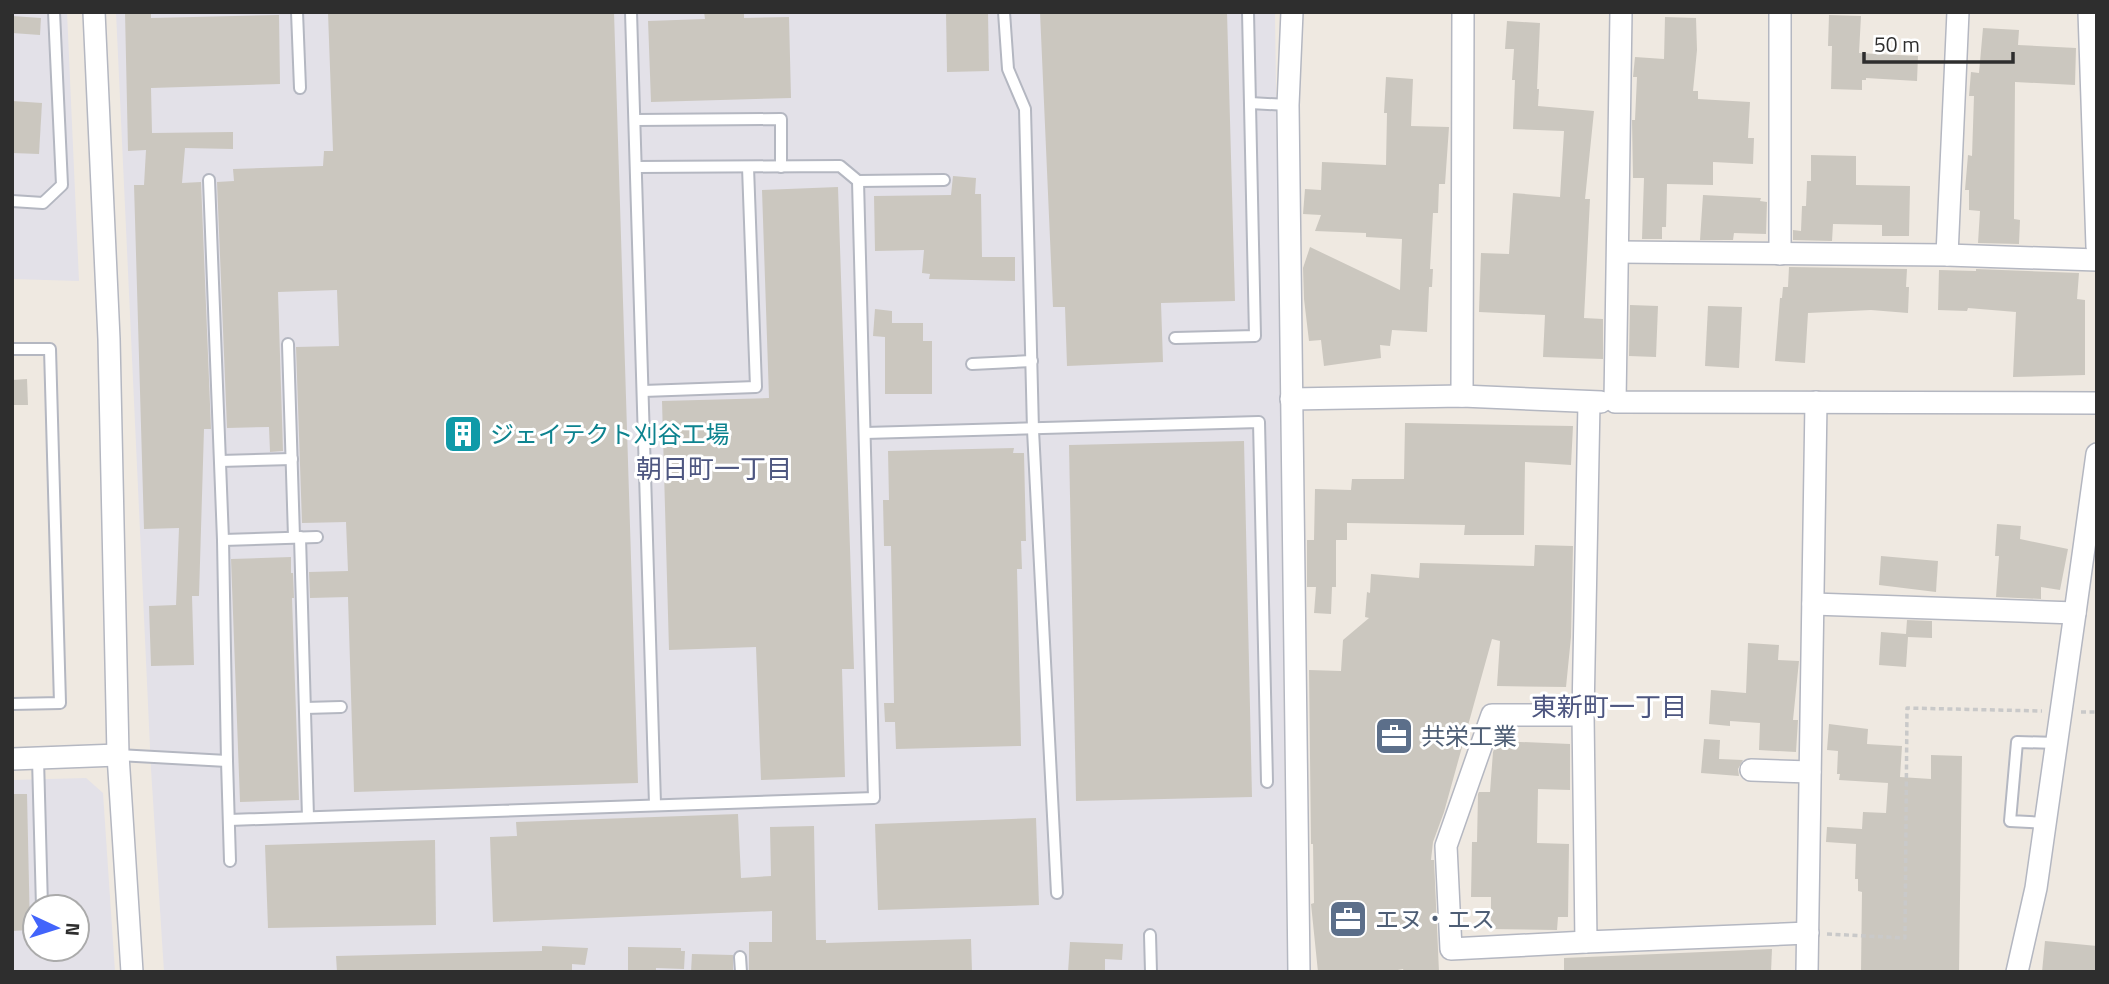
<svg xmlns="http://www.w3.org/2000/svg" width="2109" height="984" font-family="'Titillium Web','Noto Sans JP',sans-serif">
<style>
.industrial{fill:#e3e1e8;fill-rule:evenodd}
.building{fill:#cbc7bf}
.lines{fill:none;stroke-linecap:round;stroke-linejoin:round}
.lane-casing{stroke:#b4b7c1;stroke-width:14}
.street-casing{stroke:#b4b7c1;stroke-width:24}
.path{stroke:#c9c9c9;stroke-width:3.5;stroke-dasharray:5 3.5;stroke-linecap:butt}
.lane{stroke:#fff;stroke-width:10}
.street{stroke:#fff;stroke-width:21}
.labels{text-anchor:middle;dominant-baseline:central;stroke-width:6;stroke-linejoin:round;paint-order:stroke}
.culture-label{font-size:24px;fill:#0d838f;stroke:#fff;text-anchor:start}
.service-label{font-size:24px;fill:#4e5e75;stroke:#fff;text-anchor:start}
.neighbourhood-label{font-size:26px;fill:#4d5680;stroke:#fff}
</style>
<rect width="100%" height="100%" fill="#efe9e1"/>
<!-- industrial -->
<g class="industrial">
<polygon points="12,12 67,12 79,281 12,279"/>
<polygon points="116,12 1275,12 1287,972 164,972 151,769"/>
<path d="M86 778 103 793 115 972H12V780ZM35 907H77V949H35Z"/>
</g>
<!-- building -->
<g class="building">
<polygon points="125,12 151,12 151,18 279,15 280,84 151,88 152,133 233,132 233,149 185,148 182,183 201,182 211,429 204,429 199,596 192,596 194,665 151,666 149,606 176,605 179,528 144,529 134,185 144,185 146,150 128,151"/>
<polygon points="328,12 614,12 638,783 354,792 348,597 310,598 309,572 348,571 346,522 302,523 296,347 339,346 337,290 278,292 283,451 270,452 269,427 227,428 217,182 234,181 233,169 323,166 324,151 333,151"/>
<polygon points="704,12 744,12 744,18 789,17 791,98 651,102 648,21 705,19"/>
<polygon points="946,12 988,12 989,71 947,72"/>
<polygon points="1040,12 1227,12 1235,301 1161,303 1163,362 1067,366 1065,307 1053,307"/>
<polygon points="1829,15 1861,16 1859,53 1918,56 1917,81 1866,78 1866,80 1862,80 1862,90 1831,89 1832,46 1828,46"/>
<polygon points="12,16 41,18 40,35 12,33"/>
<polygon points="1665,17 1696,18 1697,50 1693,91 1698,91 1698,99 1750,102 1748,138 1754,138 1753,164 1713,162 1713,185 1667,184 1666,227 1662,227 1662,239 1642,239 1644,178 1633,178 1632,120 1635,120 1637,77 1633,77 1635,57 1664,59"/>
<polygon points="1507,21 1540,23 1537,89 1539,89 1538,106 1594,111 1585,199 1590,199 1584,318 1603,319 1603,359 1543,357 1545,315 1479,312 1481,253 1509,254 1513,193 1560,197 1564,131 1513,129 1515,80 1512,80 1514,49 1505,49"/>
<polygon points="1983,28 2019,30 2018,45 2076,48 2075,85 2015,82 2014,219 2020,220 2019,244 1978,243 1980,211 1969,210 1969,190 1965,190 1968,155 1972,156 1974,96 1969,96 1971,72 1979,73"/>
<polygon points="1386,77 1413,79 1411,126 1449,127 1445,184 1439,184 1438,213 1433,213 1430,269 1433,269 1432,287 1429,287 1427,332 1392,330 1390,346 1380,345 1381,358 1324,366 1321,340 1309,341 1304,299 1303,268 1310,247 1400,290 1402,239 1366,237 1366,233 1315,231 1321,215 1303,214 1305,189 1321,190 1322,162 1386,165 1387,113 1384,113"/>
<polygon points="12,101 42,103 39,154 12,153"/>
<polygon points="1811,155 1856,156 1856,185 1910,186 1909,236 1882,236 1882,225 1833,224 1832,241 1793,240 1793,230 1801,231 1802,206 1806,206 1807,181 1811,181"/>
<polygon points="953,176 976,178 975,194 981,194 982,257 1015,257 1015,281 929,279 930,274 922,273 924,250 875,251 874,196 951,195"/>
<polygon points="838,187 854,669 842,669 845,777 761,780 756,647 669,650 662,401 769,398 762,190"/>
<polygon points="1703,195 1761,198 1760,201 1767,202 1766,234 1734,233 1733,240 1700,240"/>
<polygon points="1789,267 1907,269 1906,287 1909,287 1908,313 1871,310 1808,313 1805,363 1775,361 1780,298 1782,298 1783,287 1788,287"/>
<polygon points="1976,269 2079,273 2077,299 2085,300 2085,375 2013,377 2016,312 1968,308 1967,311 1938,310 1939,270 1976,271"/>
<polygon points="1630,305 1658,306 1656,357 1629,356"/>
<polygon points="1708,306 1742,307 1739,368 1705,366"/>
<polygon points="875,309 892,311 892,323 923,323 923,341 932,341 932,394 885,394 885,337 873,336"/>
<polygon points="27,379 28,405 12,405 12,380"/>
<polygon points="1405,423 1573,426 1571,465 1525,462 1524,535 1464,535 1465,525 1347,523 1347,540 1336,540 1336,587 1332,587 1331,614 1314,613 1316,587 1307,587 1307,540 1314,540 1315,489 1351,490 1352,479 1404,479"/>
<polygon points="1244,441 1252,797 1076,801 1069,445"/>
<polygon points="1014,448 1013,453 1024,453 1026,541 1021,541 1022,569 1017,569 1021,746 896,749 895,722 885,722 884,703 894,703 891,546 884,546 883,500 889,500 888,451"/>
<polygon points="1997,524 2021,526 2020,539 2068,549 2060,590 2041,587 2041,599 1996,597 1999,556 1995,556"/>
<polygon points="1535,545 1573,546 1571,637 1566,687 1497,686 1500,641 1492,639 1444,812 1433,842 1431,860 1434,860 1439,972 1404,972 1403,969 1387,972 1318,972 1311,904 1314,903 1313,844 1311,844 1309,670 1341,671 1343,640 1369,618 1365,617 1367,592 1370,593 1371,574 1419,578 1420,563 1534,566"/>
<polygon points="1881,556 1938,561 1936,592 1879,585"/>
<polygon points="291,557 291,573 293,573 294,598 292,598 299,800 240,802 231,559"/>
<polygon points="1907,620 1932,621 1932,638 1908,637 1906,667 1879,665 1881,632 1906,634"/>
<polygon points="1748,643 1779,645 1778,660 1799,661 1793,720 1798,720 1796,752 1759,750 1760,723 1730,721 1730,726 1709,724 1711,690 1746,693"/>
<polygon points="1829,724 1868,729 1867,744 1902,746 1900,777 1931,779 1931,755 1962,756 1959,972 1861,972 1862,892 1858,891 1858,879 1855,879 1856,844 1826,842 1827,827 1862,829 1863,812 1886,813 1888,783 1839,780 1840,774 1837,774 1838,751 1827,750"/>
<polygon points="1704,739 1720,740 1719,759 1743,760 1738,769 1739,776 1701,773"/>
<polygon points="1497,741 1570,744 1570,790 1538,789 1537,843 1569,844 1568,917 1558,917 1557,930 1491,929 1491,897 1471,897 1472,842 1477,842 1478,794 1479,792 1490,792 1493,752"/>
<polygon points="12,794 27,794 30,930 12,931"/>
<polygon points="738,814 741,878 771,876 770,827 814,826 816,940 826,940 826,943 971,939 972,972 749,972 749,942 772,942 772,911 493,922 490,837 517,836 516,822"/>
<polygon points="1036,818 1039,905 878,910 875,824"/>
<polygon points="435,840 436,925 268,928 265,845"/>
<polygon points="2045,941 2097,946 2097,972 2042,972"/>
<polygon points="1070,942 1123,944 1122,960 1105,959 1105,972 1068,972"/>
<polygon points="542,946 588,948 585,965 572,964 572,972 337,972 336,956 542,951"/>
<polygon points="628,947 681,948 681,951 685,951 684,969 656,968 656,972 628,972"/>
<polygon points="1772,949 1771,972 1564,972 1564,958"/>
<polygon points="692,954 733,955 733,972 691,972"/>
</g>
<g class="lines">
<defs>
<g id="lane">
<polyline points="297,12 300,88"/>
<polyline points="631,12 655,804"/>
<polyline points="1004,12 1008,69 1025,109 1033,430 1057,893"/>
<polyline points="1250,103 1288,105"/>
<polyline points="635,120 781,119 781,167"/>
<polyline points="858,181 944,180"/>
<polyline points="12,201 43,203 62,185 54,12"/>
<polyline points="1175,338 1255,336 1248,12"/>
<polyline points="288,344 294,537"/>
<polyline points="12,349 50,349 60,703 12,704"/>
<polyline points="972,364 1032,361"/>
<polyline points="643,391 756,387 748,167"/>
<polyline points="865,433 1259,422 1267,782"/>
<polyline points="220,461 292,459"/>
<polyline points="300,537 308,817"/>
<polyline points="223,540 317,537"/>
<polyline points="305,708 341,707"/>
<polyline points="118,755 227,761 223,540 209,180"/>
<polyline points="38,759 42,907"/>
<polyline points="227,761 230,861"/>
<polyline points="229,820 874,798 858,181 840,166 637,167"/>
<polyline points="2046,823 2010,821 2017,742 2058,743"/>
<polyline points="1150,935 1151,972"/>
<polyline points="740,957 741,972"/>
</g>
<g id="street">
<polyline points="94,12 109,339 118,755 132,972"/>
<polyline points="1292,12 1288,105 1299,972"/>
<polyline points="1621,12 1615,402 2097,403"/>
<polyline points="2089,12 2097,247"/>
<polyline points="1618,252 1947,255 2097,260"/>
<polyline points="1780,254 1780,12"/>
<polyline points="1947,255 1958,12"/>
<polyline points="1462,396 1463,12"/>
<polyline points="1291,399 1462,396 1601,402"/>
<polyline points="1589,402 1583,715 1586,942 1808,933"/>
<polyline points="1813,604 2075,613 2097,454"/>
<polyline points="1583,715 1492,715 1446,846 1451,949 1586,942"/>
<polyline points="12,759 118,755"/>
<polyline points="1751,770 1810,772"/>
<polyline points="1807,972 1816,402"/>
<polyline points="2017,972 2036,888 2075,613"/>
</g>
</defs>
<!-- lane casing -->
<use href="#lane" class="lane-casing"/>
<!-- street casing -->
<use href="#street" class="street-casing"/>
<!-- path -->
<g class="path">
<polyline points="2081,712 2097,712"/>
<polyline points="1827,934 1905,938 1907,708 2042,711"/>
</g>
<!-- lane -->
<use href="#lane" class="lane"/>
<!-- street -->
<use href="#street" class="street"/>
</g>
<!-- icons -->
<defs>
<symbol id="building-square" viewBox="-11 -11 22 22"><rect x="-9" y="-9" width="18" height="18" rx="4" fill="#0f9aa8" stroke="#fff"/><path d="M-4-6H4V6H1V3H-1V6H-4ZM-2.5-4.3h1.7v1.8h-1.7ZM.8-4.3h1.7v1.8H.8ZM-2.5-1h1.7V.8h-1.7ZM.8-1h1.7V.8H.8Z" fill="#fff"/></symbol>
<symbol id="office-square" viewBox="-11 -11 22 22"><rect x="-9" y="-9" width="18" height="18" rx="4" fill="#5c6f8a" stroke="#fff"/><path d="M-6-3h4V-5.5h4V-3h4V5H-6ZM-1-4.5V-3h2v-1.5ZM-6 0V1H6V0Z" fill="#fff"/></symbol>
</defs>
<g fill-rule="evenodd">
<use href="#building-square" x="441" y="412" width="44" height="44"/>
<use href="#office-square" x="1372" y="714" width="44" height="44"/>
<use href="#office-square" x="1326" y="897" width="44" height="44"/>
</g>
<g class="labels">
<!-- culture labels -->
<g class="culture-label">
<text x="490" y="434">ジェイテクト刈谷工場</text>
</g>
<!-- service labels -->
<g class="service-label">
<text x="1421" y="736">共栄工業</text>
<text x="1375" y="919">エヌ・エス</text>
</g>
<!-- neighbourhood labels -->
<g class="neighbourhood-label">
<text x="714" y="468">朝日町一丁目</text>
<text x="1609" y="706">東新町一丁目</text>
</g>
</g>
<!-- border -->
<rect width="2109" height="984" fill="none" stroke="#2e2e2e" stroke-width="28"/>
<!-- north arrow -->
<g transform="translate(56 928) rotate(94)"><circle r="33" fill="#ffffff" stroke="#ababab" stroke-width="2"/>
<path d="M0-5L12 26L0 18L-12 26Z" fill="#4264fb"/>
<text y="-10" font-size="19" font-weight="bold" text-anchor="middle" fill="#2e2e2e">N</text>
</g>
<!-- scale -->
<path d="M1864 52v10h149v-10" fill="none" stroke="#2e2e2e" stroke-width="3.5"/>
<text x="1874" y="52" font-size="21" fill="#2e2e2e" stroke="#ffffff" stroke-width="5" paint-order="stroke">50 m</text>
</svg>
